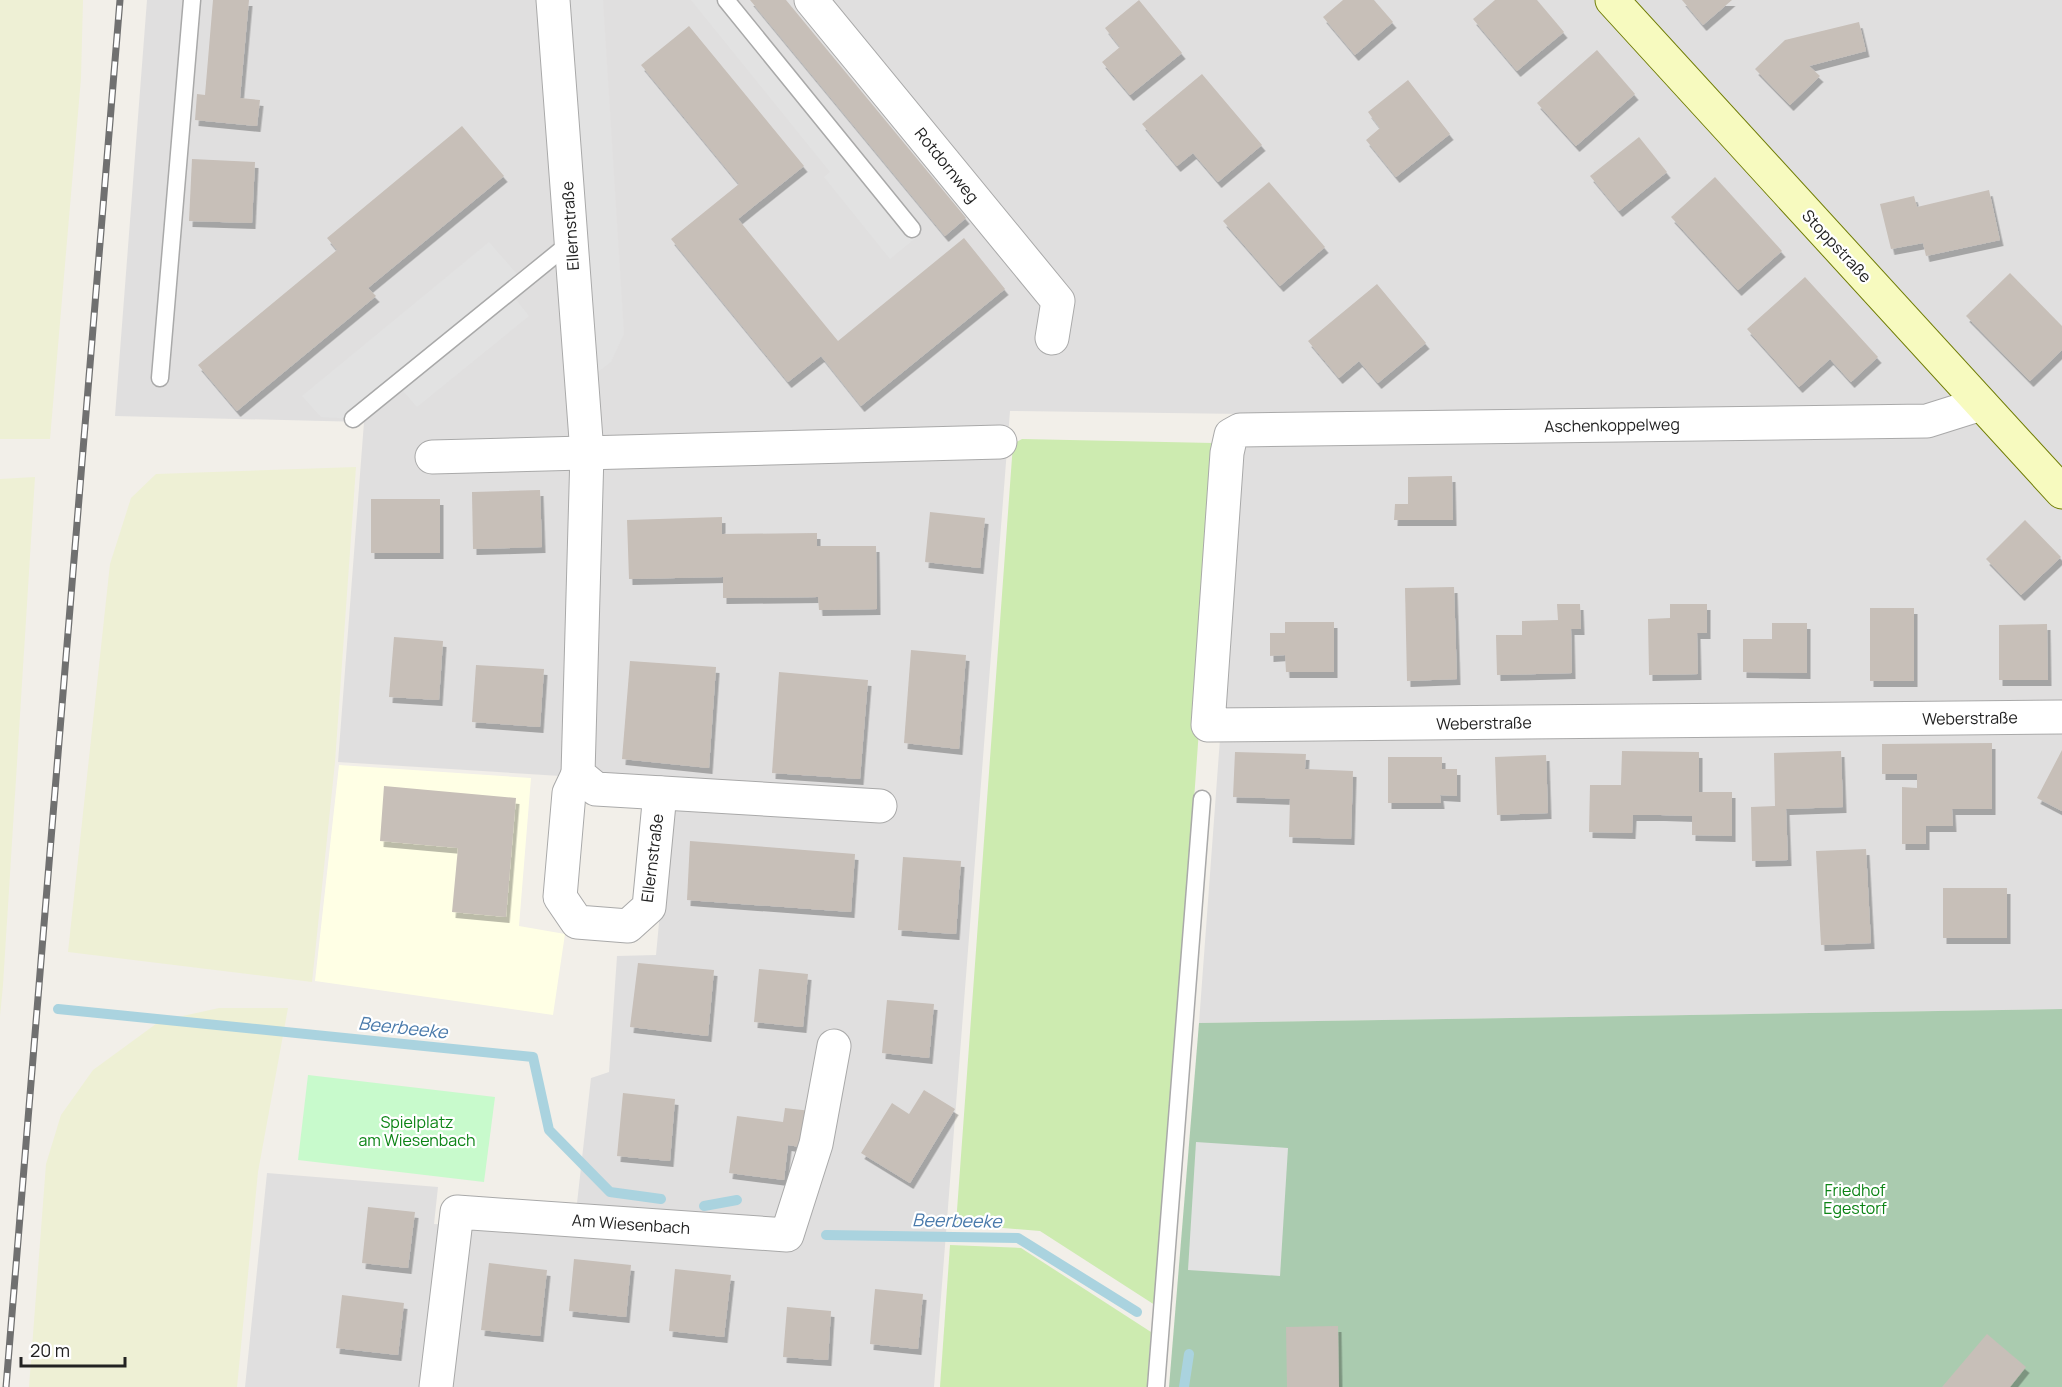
<svg xmlns="http://www.w3.org/2000/svg" width="2062" height="1387" font-family="Manrope,sans-serif">
<style>
.residential{fill:#e0dfdf}
.education{fill:#ffffe5}
.farmland{fill:#eef0d5}
.grass{fill:#cdebb0}
.cemetery{fill:#aacbaf}
.park{fill:#c8facc}
.parking{fill:#e2e2e2}
.lines{fill:none;stroke-linecap:round;stroke-linejoin:round}
.stream{stroke:#aad3df;stroke-width:10}
.building{fill:#c7bfb8;filter:url(#shadow)}
.lane-casing{stroke:#a9a9a9;stroke-width:19}
.street-casing{stroke:#a9a9a9;stroke-width:35}
.secondary-casing{stroke:#707d05;stroke-width:35}
.lane{stroke:#fff;stroke-width:16}
.street{stroke:#fff;stroke-width:33}
.secondary{stroke:#f7fabf;stroke-width:33}
.rail-casing{stroke:#707070;stroke-width:7}
.rail{stroke:#fff;stroke-width:4.5;stroke-dasharray:14;stroke-linecap:butt}
.labels{text-anchor:middle;dominant-baseline:central;stroke-width:4.5;stroke-linejoin:round;paint-order:stroke}
.street-label{font-size:16px;fill:#222;stroke:#fff}
.park-label{font-size:16px;fill:#0c8416;stroke:#fff}
.water-label{font-size:18px;font-style:italic;fill:#4a7aab;stroke:#fff}
</style>
<defs>
<filter id="shadow"><feDropShadow dx="3.5" dy="6" stdDeviation="0" flood-color="#0004"/></filter>
</defs>
<rect width="100%" height="100%" fill="#f2efe9"/>
<!-- residential -->
<polygon class="residential" points="147,0 2062,0 2062,1009 1199,1023 1244,414 1010,411 934,1387 245,1387 267,1173 438,1187 434,1224 574,1230 591,1078 609,1072 617,956 656,955 672,783 338,762 364,422 115,416"/>
<!-- education -->
<polygon class="education" points="339,765 531,778 519,926 565,934 553,1015 315,981"/>
<!-- farmland -->
<g class="farmland">
<polygon points="0,0 83,0 81,78 50,439 0,439"/>
<polygon points="356,467 335,762 312,982 68,952 110,564 131,498 156,474"/>
<polygon points="35,477 3,985 0,1016 0,479"/>
<polygon points="219,1008 288,1008 258,1172 237,1387 29,1387 46,1164 61,1115 93,1070 160,1021"/>
</g>
<!-- grass -->
<g class="grass">
<polygon points="1022,439 1213,443 1219,448 1158,1307 1040,1231 956,1224 1013,444"/>
<polygon points="950,1245 1021,1248 1151,1332 1147,1387 940,1387"/>
</g>
<!-- cemetery -->
<polygon class="cemetery" points="2062,1009 2062,1387 1169,1387 1199,1023"/>
<!-- park -->
<polygon class="park" points="308,1075 495,1097 484,1182 298,1160"/>
<!-- parking -->
<g class="parking">
<polygon points="553,0 603,0 624,334 611,362 581,385"/>
<polygon points="691,0 727,0 918,236 890,259 824,177 830,172"/>
<polygon points="489,242 523,281 510,292 529,316 417,407 397,384 353,419 321,417 302,396"/>
<polygon points="1196,1142 1288,1148 1280,1276 1188,1270"/>
</g>
<g class="lines">
<!-- stream -->
<g class="stream">
<polyline points="58,1009 533,1057 549,1130 610,1192 661,1199"/>
<polyline points="704,1206 737,1200"/>
<polyline points="826,1235 1018,1238 1137,1312"/>
<polyline points="1184,1387 1189,1354"/>
</g>
</g>
<!-- building -->
<g class="building">
<polygon points="213,0 249,0 240,98 260,100 257,126 195,120 197,94 205,95"/>
<polygon points="750,0 786,0 966,218 945,236"/>
<polygon points="1139,0 1182,53 1130,95 1102,62 1120,47 1105,28"/>
<polygon points="1343,0 1374,0 1393,22 1355,55 1323,17"/>
<polygon points="1495,0 1537,0 1564,32 1517,71 1473,19"/>
<polygon points="1682,0 1732,0 1703,25"/>
<polygon points="1859,22 1866,51 1809,66 1820,76 1790,105 1755,69 1785,40"/>
<polygon points="689,26 804,166 738,219 838,341 964,238 1005,289 861,406 821,356 788,382 671,239 739,184 641,65"/>
<polygon points="1597,50 1635,94 1576,146 1537,103"/>
<polygon points="1202,74 1262,145 1218,182 1193,153 1177,166 1142,124"/>
<polygon points="1408,80 1450,134 1396,177 1366,140 1380,128 1368,112"/>
<polygon points="462,126 504,176 368,288 376,296 237,411 198,365 337,250 327,238"/>
<polygon points="1639,137 1667,172 1619,211 1590,176"/>
<polygon points="192,159 255,162 252,223 189,221"/>
<polygon points="1715,177 1782,251 1738,290 1671,217"/>
<polygon points="1269,182 1325,247 1280,286 1223,221"/>
<polygon points="1989,190 2000,240 1926,256 1923,243 1891,249 1880,204 1914,196 1917,207"/>
<polygon points="2010,273 2062,326 2062,350 2030,381 1966,316"/>
<polygon points="1805,277 1878,357 1851,382 1830,359 1799,387 1747,329"/>
<polygon points="1377,284 1426,343 1378,383 1359,361 1339,378 1308,341"/>
<polygon points="1452,476 1453,520 1394,520 1395,504 1408,504 1408,477"/>
<polygon points="540,490 542,547 473,549 472,492"/>
<rect x="371" y="499" width="69" height="54"/>
<polygon points="930,512 985,518 980,568 925,562"/>
<polygon points="722,517 722,534 817,533 817,546 876,546 877,609 819,610 818,597 723,598 723,577 629,579 627,520"/>
<polygon points="2025,520 2061,557 2021,595 1986,559"/>
<polygon points="1454,587 1457,679 1407,681 1405,588"/>
<polygon points="1557,604 1580,604 1581,629 1571,629 1572,673 1497,675 1496,635 1522,635 1522,621 1558,620"/>
<polygon points="1670,604 1707,604 1707,633 1697,633 1698,674 1649,675 1648,619 1670,618"/>
<rect x="1870" y="608" width="44" height="73"/>
<polygon points="1285,622 1334,622 1334,672 1286,672 1285,655 1270,656 1270,633 1285,633"/>
<polygon points="1772,623 1807,623 1807,673 1743,672 1743,639 1772,639"/>
<polygon points="2047,624 2048,680 1999,680 1999,625"/>
<polygon points="394,637 443,641 439,700 389,697"/>
<polygon points="911,650 966,655 959,749 904,743"/>
<polygon points="630,661 716,667 709,768 622,759"/>
<polygon points="476,665 544,669 540,727 472,722"/>
<polygon points="779,672 868,680 860,779 772,773"/>
<polygon points="1992,743 1992,809 1952,809 1953,826 1926,826 1926,844 1902,844 1902,787 1917,788 1917,774 1882,774 1882,744"/>
<polygon points="2062,750 2062,811 2037,798"/>
<polygon points="1622,751 1699,752 1699,792 1732,792 1732,836 1692,835 1692,816 1661,815 1633,815 1632,833 1589,832 1590,785 1621,785"/>
<polygon points="1841,751 1843,807 1786,809 1788,860 1752,861 1751,807 1775,806 1774,753"/>
<polygon points="1235,752 1306,754 1305,769 1353,771 1351,839 1289,837 1290,799 1233,797"/>
<polygon points="1546,755 1548,813 1497,815 1495,757"/>
<polygon points="1388,757 1442,757 1442,769 1457,769 1457,796 1440,795 1441,803 1388,803"/>
<polygon points="384,786 516,798 506,917 452,912 458,848 380,841"/>
<polygon points="690,841 855,854 851,912 687,900"/>
<polygon points="1866,849 1871,943 1821,945 1816,851"/>
<polygon points="903,857 961,861 956,934 898,930"/>
<rect x="1943" y="888" width="64" height="50"/>
<polygon points="638,963 714,970 708,1036 630,1027"/>
<polygon points="759,969 808,974 803,1027 754,1022"/>
<polygon points="887,1000 934,1004 929,1058 882,1053"/>
<polygon points="924,1090 955,1109 910,1183 861,1153 892,1103 909,1114"/>
<polygon points="623,1093 675,1099 670,1161 617,1156"/>
<polygon points="785,1108 811,1111 806,1148 788,1145 784,1180 729,1173 737,1116 783,1122"/>
<polygon points="368,1207 415,1212 408,1268 362,1263"/>
<polygon points="574,1259 631,1265 626,1317 569,1311"/>
<polygon points="489,1263 547,1270 540,1336 481,1330"/>
<polygon points="675,1269 731,1275 724,1337 669,1331"/>
<polygon points="875,1289 923,1294 918,1349 870,1344"/>
<polygon points="342,1295 404,1303 398,1355 336,1348"/>
<polygon points="787,1307 831,1311 828,1360 783,1357"/>
<polygon points="1338,1326 1339,1387 1287,1387 1286,1327"/>
<polygon points="1987,1334 2026,1367 2010,1387 1942,1387"/>
</g>
<g class="lines">
<defs>
<g id="lane">
<polyline points="726,0 912,229"/>
<polyline points="160,378 192,0"/>
<polyline points="353,419 571,242"/>
<polyline points="1156,1387 1202,799"/>
</g>
<g id="street">
<polyline points="553,0 587,453 578,774 596,789 880,806"/>
<polyline points="811,0 1058,301 1052,338"/>
<polyline points="1981,404 1927,421 1240,430 1231,435 1227,453 1208,725 2062,717"/>
<polyline points="432,457 1000,442"/>
<polyline points="578,774 569,793 560,897 577,922 628,926 649,907 660,793"/>
<polyline points="436,1387 457,1212 787,1235 816,1144 834,1046"/>
</g>
<polyline id="secondary" points="1612,0 2062,492"/>
</defs>
<!-- lane casing -->
<use href="#lane" class="lane-casing"/>
<!-- street casing -->
<use href="#street" class="street-casing"/>
<!-- secondary casing -->
<use href="#secondary" class="secondary-casing"/>
<!-- lane -->
<use href="#lane" class="lane"/>
<!-- street -->
<use href="#street" class="street"/>
<!-- secondary -->
<use href="#secondary" class="secondary"/>
<defs>
<polyline id="rail" points="6,1387 120,0"/>
</defs>
<!-- rail casing -->
<use href="#rail" class="rail-casing"/>
<!-- rail -->
<use href="#rail" class="rail"/>
</g>
<g class="labels">
<!-- street labels -->
<g class="street-label">
<text transform="translate(947 165) rotate(51)">Rotdornweg</text>
<text transform="translate(570 226) rotate(-94)">Ellernstraße</text>
<text transform="translate(1837 246) rotate(47)">Stoppstraße</text>
<text transform="translate(1612 425) rotate(-1)">Aschenkoppelweg</text>
<text transform="translate(1970 718) rotate(-1)">Weberstraße</text>
<text transform="translate(1484 723) rotate(-1)">Weberstraße</text>
<text transform="translate(652 858) rotate(-83)">Ellernstraße</text>
<text transform="translate(631 1224) rotate(4)">Am Wiesenbach</text>
</g>
<!-- park labels -->
<g class="park-label">
<text x="417" y="1122">Spielplatz<tspan x="417" dy="18">am Wiesenbach</tspan></text>
<text x="1855" y="1190">Friedhof<tspan x="1855" dy="18">Egestorf</tspan></text>
</g>
<!-- water labels -->
<g class="water-label">
<text transform="translate(403 1027) rotate(6)">Beerbeeke</text>
<text transform="translate(957 1220) rotate(1)">Beerbeeke</text>
</g>
</g>
<!-- scale -->
<path d="M21 1357v9h104v-9" fill="none" stroke="#222222" stroke-width="3"/>
<text x="30" y="1357" font-size="18" fill="#222222" stroke="#ffffff" stroke-width="4.5" paint-order="stroke">20 m</text>
</svg>
